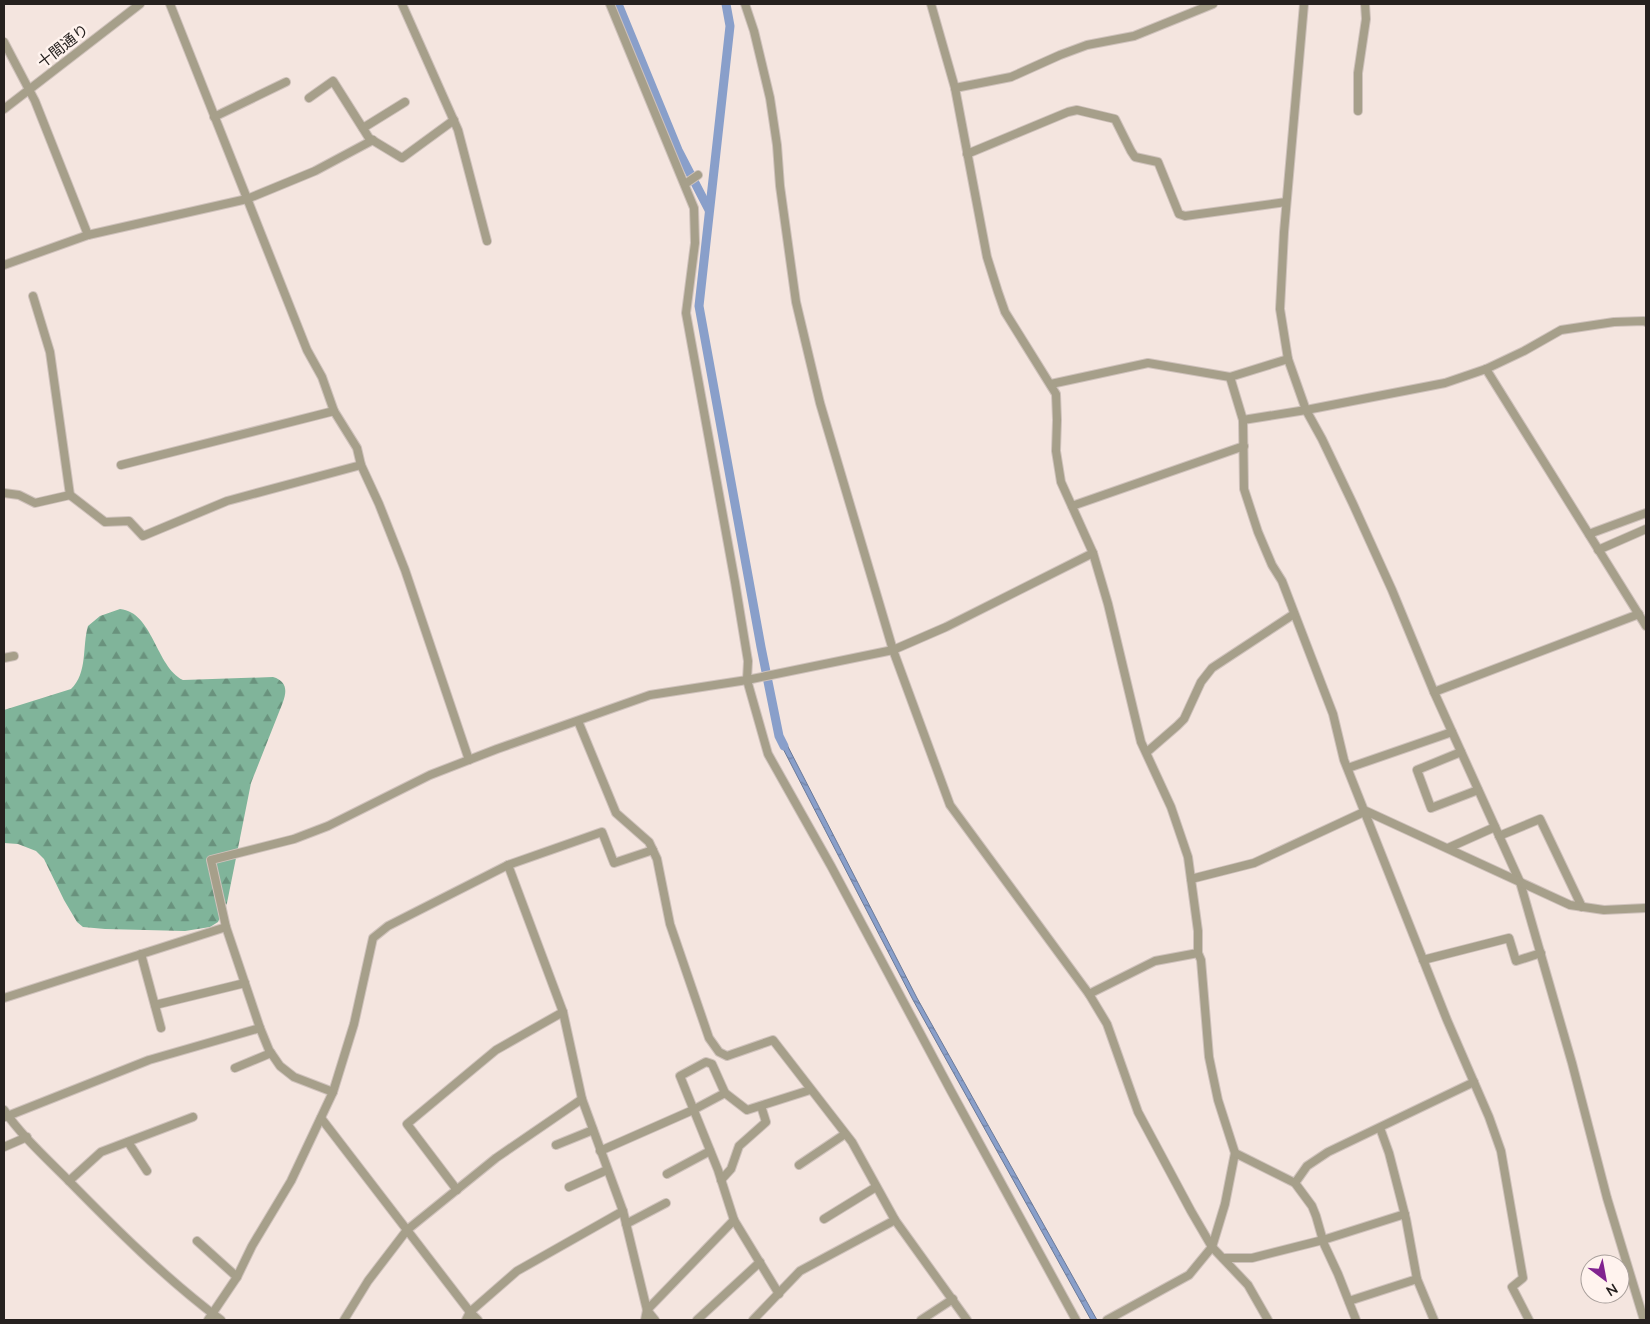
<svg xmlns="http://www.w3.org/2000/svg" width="1650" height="1324" font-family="'Nunito Sans','Noto Sans JP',sans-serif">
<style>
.forest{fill:url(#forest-firs)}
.water{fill:url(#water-ripples);stroke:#6b7997}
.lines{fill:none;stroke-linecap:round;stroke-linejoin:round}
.canal{stroke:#899fca;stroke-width:9}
.minor-casing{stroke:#cfc2bc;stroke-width:10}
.minor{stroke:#a69f8a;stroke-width:8}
.labels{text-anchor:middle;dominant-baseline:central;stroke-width:5;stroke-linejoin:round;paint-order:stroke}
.street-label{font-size:15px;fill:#26211f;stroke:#fff3ee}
</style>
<defs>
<pattern id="forest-firs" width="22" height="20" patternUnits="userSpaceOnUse" patternTransform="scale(1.25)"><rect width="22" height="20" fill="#80b49a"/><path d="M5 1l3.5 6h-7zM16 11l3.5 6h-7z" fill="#69927d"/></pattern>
<pattern id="water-ripples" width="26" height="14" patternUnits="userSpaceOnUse" patternTransform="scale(1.25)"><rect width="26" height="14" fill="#899fca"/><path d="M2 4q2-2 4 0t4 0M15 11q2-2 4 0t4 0" fill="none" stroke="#7081a3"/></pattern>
</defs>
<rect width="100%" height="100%" fill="#f4e5df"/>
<!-- forest -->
<path class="forest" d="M120 609C153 612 156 667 183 680L273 677C287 681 287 691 283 702L251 783 227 903 218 922 210 927 185 931 105 929 83 927 77 922 64 900 44 859 36 851 18 844 4 843V710L71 689C88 673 82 646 88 626L100 616Z"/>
<!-- water -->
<polygon class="water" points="782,735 917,998 1097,1320 1091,1320 913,1000 777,737"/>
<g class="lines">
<!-- canal -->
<g class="canal">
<polyline points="618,4 678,150 709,210"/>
<polyline points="726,4 730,26 699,306 761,647 779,736 784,746"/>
</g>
<defs>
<g id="minor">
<polyline points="170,4 307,350 322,377 334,411 357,448 361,465 379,504 405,570 469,760"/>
<polyline points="402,4 458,130 487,241"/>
<polyline points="610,4 694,208 695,243 686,313 735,582 748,661 747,680 768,754 831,866 951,1091 1076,1320"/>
<polyline points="745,4 754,31 770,98 777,145 780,186 796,302 820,403 893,650 950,805 1089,994 1107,1024 1138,1112 1191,1211 1212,1247 1248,1285 1268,1320"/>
<polyline points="931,4 955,88 987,257 998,292 1005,312 1056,394 1057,420 1056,451 1061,482 1093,553 1108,604 1141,742 1171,807 1188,857 1198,931 1198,953 1201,960 1209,1057 1218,1100 1235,1153 1225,1204 1212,1247 1189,1275 1107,1320"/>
<polyline points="1304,4 1284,232 1280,309 1288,359 1306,410 1322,439 1353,504 1392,590 1434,692 1520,882 1572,1063 1607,1198 1644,1320"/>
<polyline points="4,42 35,101 88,235"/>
<polyline points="955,88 1011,77 1060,55 1087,45 1134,36 1213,4"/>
<polyline points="309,98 333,81 369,138 402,158 454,120"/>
<polyline points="4,109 140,4"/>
<polyline points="1358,111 1358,73 1366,19 1365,4"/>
<polyline points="214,117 286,82"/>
<polyline points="363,128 405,102"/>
<polyline points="967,154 1068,112 1077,110 1115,119 1131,151 1135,157 1158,162 1179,214 1185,216 1286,202"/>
<polyline points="685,184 698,175"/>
<polyline points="4,265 88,235 247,199 315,171 373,140"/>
<polyline points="33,296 50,352 70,495 105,522 129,521 143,536 227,501 361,465"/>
<polyline points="1486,369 1646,626"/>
<polyline points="1230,377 1243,420 1244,489 1258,532 1272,565 1282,581 1333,714 1344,760 1447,1020 1489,1117 1501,1151 1523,1278 1512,1287 1529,1320"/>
<polyline points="1051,384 1148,363 1230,377 1288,359"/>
<polyline points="1243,420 1306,410 1445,383 1486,369 1524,351 1561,330 1614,322 1644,321 1646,322"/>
<polyline points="121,465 334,411"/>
<polyline points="4,493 19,495 35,503 70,495"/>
<polyline points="1072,506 1244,446"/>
<polyline points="1589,534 1646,513"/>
<polyline points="1598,550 1646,529"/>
<polyline points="4,658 14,656"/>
<polyline points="1434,692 1639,614"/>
<polyline points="578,721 616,813 649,842 657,859 670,924 709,1038 719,1052 727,1056 773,1040 852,1142 895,1220 967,1320"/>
<polyline points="1147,752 1177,726 1184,719 1201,682 1212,668 1294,614"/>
<polyline points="1461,752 1417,770 1431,808 1478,790"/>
<polyline points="1348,768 1452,732"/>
<polyline points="1499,836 1540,819 1582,907"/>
<polyline points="1448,848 1495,827"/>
<polyline points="508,865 563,1012 582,1099 623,1211 647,1310 645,1320"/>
<polyline points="1191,879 1254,863 1366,811 1570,905 1604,910 1646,908"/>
<polyline points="141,954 161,1028"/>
<polyline points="1423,960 1509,938 1516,961 1541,953"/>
<polyline points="1089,994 1155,961 1198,953"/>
<polyline points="4,998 226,927"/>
<polyline points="155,1005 245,983"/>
<polyline points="235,1068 271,1053"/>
<polyline points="333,1092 294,1077 280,1066 269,1050 260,1028 226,927 211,860 294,839 328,826 430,775 497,749 650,695 747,680 893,650 946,627 1093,553"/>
<path d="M4 1110C19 1133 46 1158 66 1178 115 1228 165 1278 221 1320"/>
<polyline points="5,1117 149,1060 260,1028"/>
<polyline points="321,1118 470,1312 478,1320"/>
<polyline points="1380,1128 1389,1153 1406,1219 1417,1279 1434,1320"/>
<polyline points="128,1142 147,1171"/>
<polyline points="556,1145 593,1130"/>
<polyline points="4,1147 27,1137"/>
<polyline points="600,1151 693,1110 725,1093"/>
<polyline points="1235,1153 1295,1183 1312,1206 1316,1216 1324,1244 1338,1274 1356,1320"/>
<polyline points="799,1165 845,1134"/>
<polyline points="667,1174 710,1151"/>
<polyline points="721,1180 731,1169 739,1146 766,1122 761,1106"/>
<polyline points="69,1181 101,1152 193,1117"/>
<polyline points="1295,1183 1307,1166 1328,1152 1474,1082"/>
<polyline points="569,1187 607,1170"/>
<polyline points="457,1190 407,1124 496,1050 563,1012"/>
<polyline points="824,1219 876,1187"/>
<polyline points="626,1224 666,1203"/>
<polyline points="197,1241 237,1277"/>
<polyline points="1223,1258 1252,1258 1323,1240 1405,1214"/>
<polyline points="779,1294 734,1220 718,1170 680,1076 706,1062 712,1064 725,1093 747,1110 810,1090"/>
<polyline points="1349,1301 1417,1279"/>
<polyline points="647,1310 734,1220"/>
<polyline points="647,1310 655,1320"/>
<polyline points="208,1320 237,1277 252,1246 291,1181 333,1092 354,1024 373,938 388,926 508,865 602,832 614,863 653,850"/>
<polyline points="344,1320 368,1281 407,1230 496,1158 582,1099"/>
<polyline points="466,1320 470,1312 517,1271 623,1211"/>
<polyline points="697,1320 760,1262"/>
<polyline points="753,1320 800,1271 895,1220"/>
<polyline points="921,1320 953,1299"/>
</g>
</defs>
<!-- minor casing -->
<use href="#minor" class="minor-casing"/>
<!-- minor -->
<use href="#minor" class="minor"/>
</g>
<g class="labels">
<!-- street labels -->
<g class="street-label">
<text transform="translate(63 46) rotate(-38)">十間通り</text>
</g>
</g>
<!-- border -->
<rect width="1650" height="1324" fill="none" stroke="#26211f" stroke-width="10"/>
<!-- north arrow -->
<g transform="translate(1605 1279) rotate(148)"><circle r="24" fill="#fff3ee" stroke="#a89f9b"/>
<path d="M0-4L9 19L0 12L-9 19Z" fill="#81238f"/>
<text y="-8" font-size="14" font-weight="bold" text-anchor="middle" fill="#26211f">N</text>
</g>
</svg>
